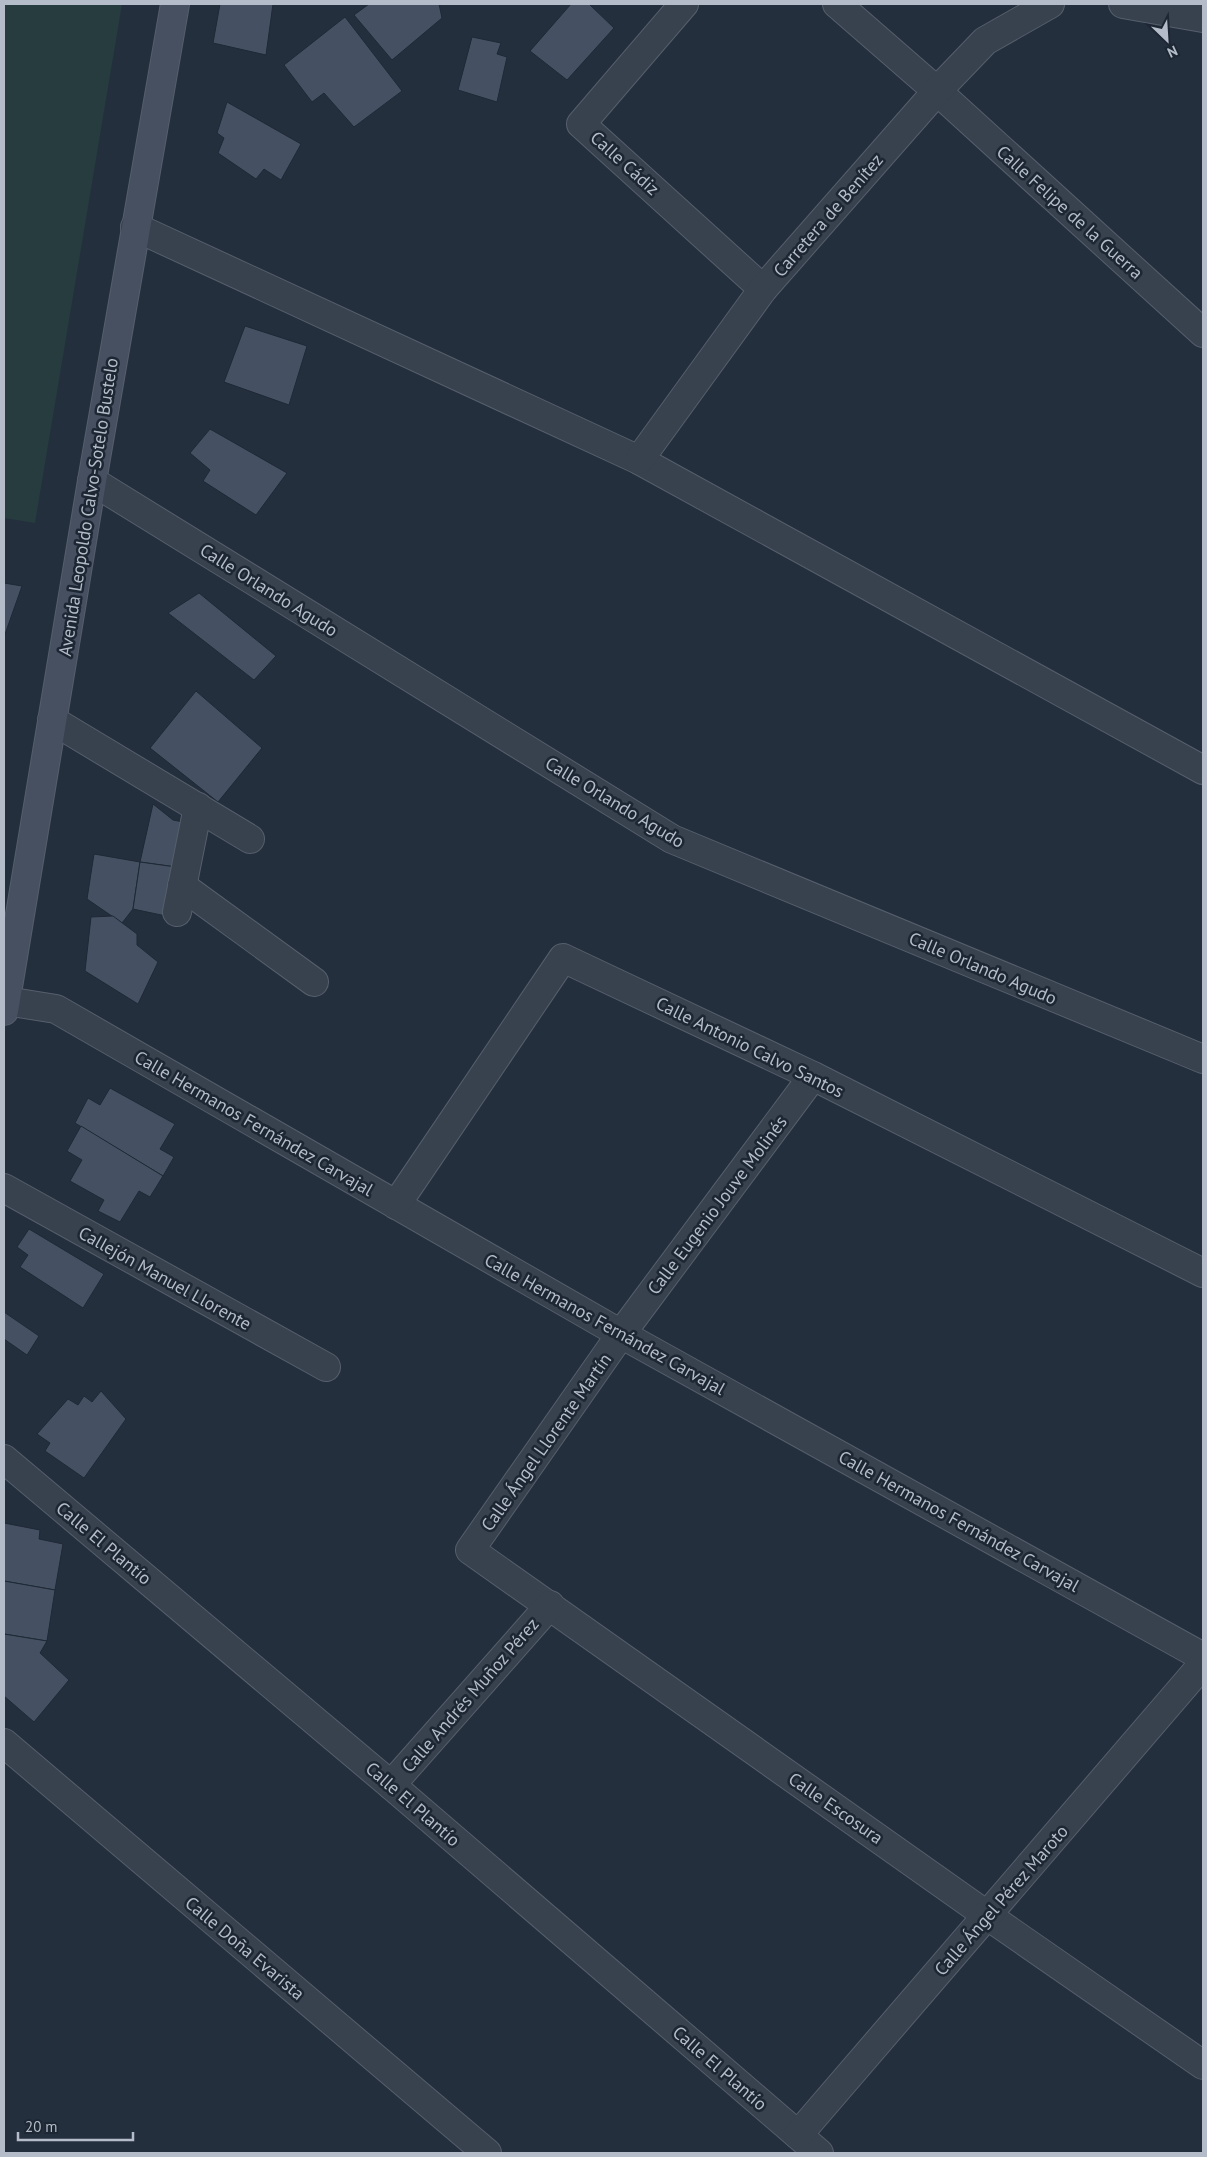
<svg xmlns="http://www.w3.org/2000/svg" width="1207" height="2157" font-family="'PT Sans',sans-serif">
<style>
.green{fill:#263c3f}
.building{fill:#455162;stroke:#1f2835}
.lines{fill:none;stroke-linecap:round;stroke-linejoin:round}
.street-casing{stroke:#565f6c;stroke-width:30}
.secondary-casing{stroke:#565f6c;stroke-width:30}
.street{stroke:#38414e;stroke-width:28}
.secondary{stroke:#465061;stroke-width:28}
.labels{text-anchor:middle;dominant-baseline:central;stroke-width:5;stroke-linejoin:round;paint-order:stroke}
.street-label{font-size:18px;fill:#b4bcc9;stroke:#1d2633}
</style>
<rect width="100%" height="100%" fill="#242f3e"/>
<!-- green -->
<polygon class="green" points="4,4 122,4 35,523 4,518"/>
<!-- building -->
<g class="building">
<polygon points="220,4 273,4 266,55 213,43"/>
<polygon points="369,4 439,4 442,18 392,60 354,15"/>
<polygon points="571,4 589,4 614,28 567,80 530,51"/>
<polygon points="345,17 402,91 354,127 324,93 312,102 284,65"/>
<polygon points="472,37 501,43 497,54 507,57 497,102 458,90"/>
<polygon points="227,102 301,144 281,180 264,169 256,179 218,153 224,138 217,133"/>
<polygon points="245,326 307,346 289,405 224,382"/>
<polygon points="210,429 287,473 256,515 203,481 210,470 190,453"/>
<polygon points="4,583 22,586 4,637"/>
<polygon points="199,593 276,656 254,680 168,613"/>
<polygon points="196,691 262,748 218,802 150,748"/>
<polygon points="153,804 173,820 183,822 176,867 140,862"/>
<polygon points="94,854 140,862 133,909 122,923 87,899"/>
<polygon points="140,862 176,867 166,916 133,909"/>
<polygon points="113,916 137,934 137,945 158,962 138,1004 85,971 91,917"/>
<polygon points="110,1088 175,1124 160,1149 174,1157 163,1176 75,1123 88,1098 100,1105"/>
<polygon points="81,1126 163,1176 150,1197 139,1191 120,1222 98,1211 104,1200 70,1181 82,1160 67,1151"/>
<polygon points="29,1229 104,1274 83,1308 20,1267 28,1255 17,1247"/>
<polygon points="4,1312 39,1336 27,1355 4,1339"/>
<polygon points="101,1391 126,1419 84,1478 45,1451 50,1443 37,1434 68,1399 78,1405 84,1396 92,1402"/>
<polygon points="4,1523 40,1530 39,1539 63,1544 55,1590 4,1581"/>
<polygon points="4,1581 55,1590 47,1641 4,1634"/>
<polygon points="4,1634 47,1641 40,1653 69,1680 34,1722 4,1696"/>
</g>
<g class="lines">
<defs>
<g id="street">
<polyline points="684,4 581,124 763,289"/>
<polyline points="837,4 937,91 1203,333"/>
<polyline points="1123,4 1203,18"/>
<polyline points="135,227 639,460 1203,770"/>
<polyline points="639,460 763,289 937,91 985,41 1050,4"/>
<polyline points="92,481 672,839 1203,1059"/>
<polyline points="52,720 250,839"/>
<polyline points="182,886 314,982"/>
<polyline points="177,912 198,807"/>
<polyline points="6,1001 56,1009 621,1334 1203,1657"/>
<polyline points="813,1076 621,1334 470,1550 988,1916 1203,2065"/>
<polyline points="4,1188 326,1367"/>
<polyline points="396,1205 563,958 813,1076 1203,1273"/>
<polyline points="4,1459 391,1785 819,2153"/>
<polyline points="4,1743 487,2153"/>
<polyline points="391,1785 550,1605"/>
<polyline points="798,2135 1203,1664"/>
</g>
<polyline id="secondary" points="4,1011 92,481 175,4"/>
</defs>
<!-- street casing -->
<use href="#street" class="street-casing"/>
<!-- secondary casing -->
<use href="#secondary" class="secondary-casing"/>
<!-- street -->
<use href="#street" class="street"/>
<!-- secondary -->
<use href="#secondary" class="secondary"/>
</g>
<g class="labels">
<!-- street labels -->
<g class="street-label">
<text transform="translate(625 163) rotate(42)">Calle Cádiz</text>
<text transform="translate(1070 212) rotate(42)">Calle Felipe de la Guerra</text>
<text transform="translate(828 215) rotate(-49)">Carretera de Benítez</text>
<text transform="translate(88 507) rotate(-81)">Avenida Leopoldo Calvo-Sotelo Bustelo</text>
<text transform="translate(269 590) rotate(32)">Calle Orlando Agudo</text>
<text transform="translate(615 802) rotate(31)">Calle Orlando Agudo</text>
<text transform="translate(983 968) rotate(23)">Calle Orlando Agudo</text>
<text transform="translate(750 1047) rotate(26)">Calle Antonio Calvo Santos</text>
<text transform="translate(254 1123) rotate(30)">Calle Hermanos Fernández Carvajal</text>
<text transform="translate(717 1205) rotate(-53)">Calle Eugenio Jouve Molinés</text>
<text transform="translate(165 1278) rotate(29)">Callejón Manuel Llorente</text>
<text transform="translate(605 1324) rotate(29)">Calle Hermanos Fernández Carvajal</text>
<text transform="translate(546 1442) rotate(-55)">Calle Ángel Llorente Martín</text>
<text transform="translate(959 1521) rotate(29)">Calle Hermanos Fernández Carvajal</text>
<text transform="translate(104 1543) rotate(40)">Calle El Plantío</text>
<text transform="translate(470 1695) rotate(-49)">Calle Andrés Muñoz Pérez</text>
<text transform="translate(413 1804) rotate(41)">Calle El Plantío</text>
<text transform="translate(836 1808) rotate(35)">Calle Escosura</text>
<text transform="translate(1001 1900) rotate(-49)">Calle Ángel Pérez Maroto</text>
<text transform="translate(245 1948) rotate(40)">Calle Doña Evarista</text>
<text transform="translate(720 2068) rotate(41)">Calle El Plantío</text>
</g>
</g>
<!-- border -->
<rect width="1207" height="2157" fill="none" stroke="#b4bcc9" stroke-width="10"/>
<!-- north arrow -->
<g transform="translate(1167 40) rotate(155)" stroke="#1d2633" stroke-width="4" paint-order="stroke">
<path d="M0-4L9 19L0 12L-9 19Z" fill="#b4bcc9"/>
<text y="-8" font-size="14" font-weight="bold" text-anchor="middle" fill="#b4bcc9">N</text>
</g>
<!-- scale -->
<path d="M18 2132v8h115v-8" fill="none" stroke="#b4bcc9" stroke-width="2.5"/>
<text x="25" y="2132" font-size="15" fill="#b4bcc9" stroke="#1d2633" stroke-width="4" paint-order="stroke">20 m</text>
</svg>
